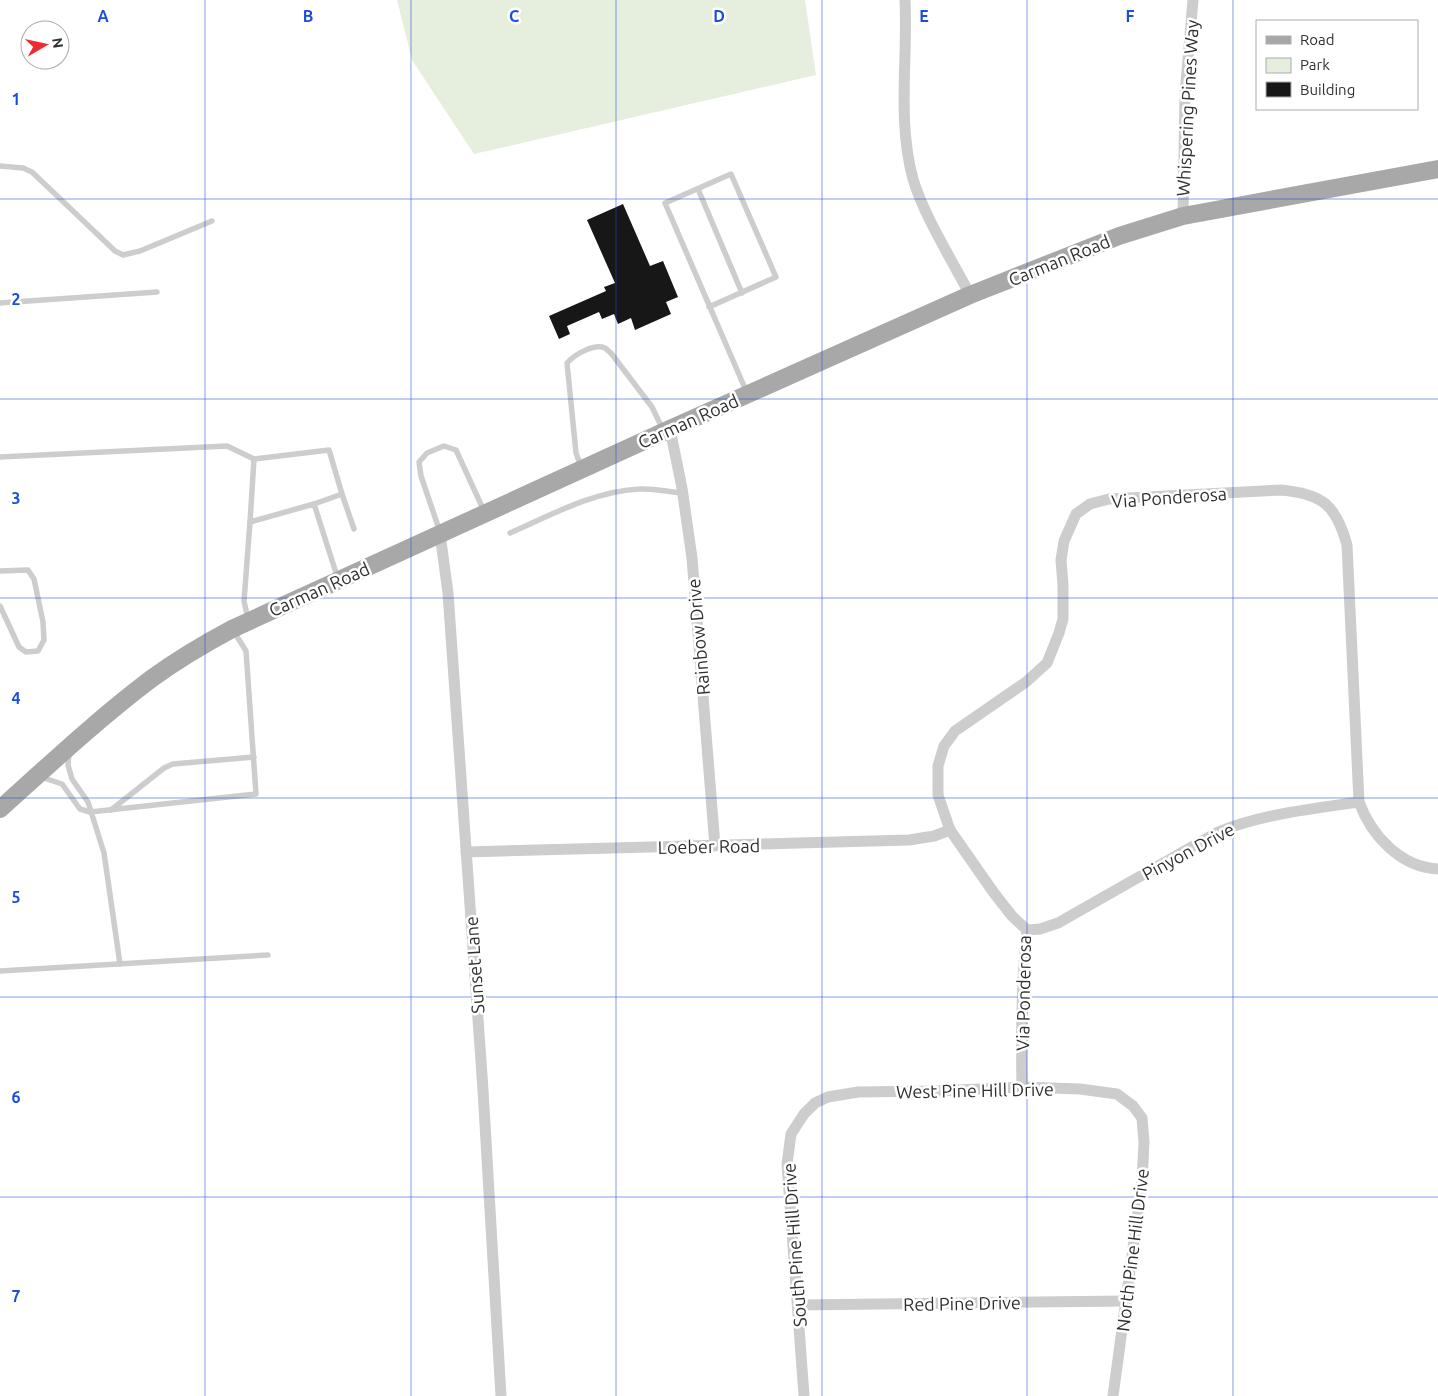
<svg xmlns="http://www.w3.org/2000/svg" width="1438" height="1396" font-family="Ubuntu,sans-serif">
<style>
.green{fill:#e6eede}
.building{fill:#171717}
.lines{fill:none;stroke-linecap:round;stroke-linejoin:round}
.lane{stroke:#cdcdcd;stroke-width:5.5}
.street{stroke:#cdcdcd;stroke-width:11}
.primary{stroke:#a8a8a8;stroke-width:18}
.grid{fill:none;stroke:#1d4ed8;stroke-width:1;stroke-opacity:0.55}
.labels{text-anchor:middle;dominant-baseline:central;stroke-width:5;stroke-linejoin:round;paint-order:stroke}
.street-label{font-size:18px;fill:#303030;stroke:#fff}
.grid-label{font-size:16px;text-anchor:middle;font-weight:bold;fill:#1d4ed8;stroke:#fff;stroke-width:5;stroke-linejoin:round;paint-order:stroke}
</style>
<rect width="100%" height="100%" fill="#fff"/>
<!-- green -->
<polygon class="green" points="397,0 805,0 816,75 474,154 412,60"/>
<!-- building -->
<polygon class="building" points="623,204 650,266 663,261 678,297 666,302 671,314 635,330 631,318 618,324 614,314 602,319 599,312 567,326 570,334 559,339 549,316 606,291 604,287 615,283 587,220"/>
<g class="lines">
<!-- lane -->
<g class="lane">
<polyline points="0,166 23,168 32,172 115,251 123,255 140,251 212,221"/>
<polyline points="698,189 742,293"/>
<polyline points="0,303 157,292"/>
<polyline points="709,307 776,277 731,174 665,203 747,393"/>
<polyline points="0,457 227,446 254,459"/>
<path d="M581 467 576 453 567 363C574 355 594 343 605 348 607 349 609 352 611 353L652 407 663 430"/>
<polyline points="342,494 354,529"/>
<polyline points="250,522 254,459 329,450 342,494 314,504"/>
<polyline points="440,532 421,476 419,462 427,453 444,446 456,450 484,511"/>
<path d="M510 533C551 515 594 491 640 489 654 488 668 492 682 493"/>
<polyline points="0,571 28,570 34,579 43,622 44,640 38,651 26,652 19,647 0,606"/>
<polyline points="248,619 244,601 250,522 314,504 338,579"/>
<polyline points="69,753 68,765 72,779 88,802 104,853 120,964"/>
<polyline points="41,777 62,784 80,809 90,812 256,794 246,651 233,630"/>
<polyline points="111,810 164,768 173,764 254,757"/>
<polyline points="0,971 268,955"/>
</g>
<!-- street -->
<g class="street">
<path d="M905 0C908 59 897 121 913 179 924 216 952 260 970 295"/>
<polyline points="1183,216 1185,95 1193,0"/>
<polyline points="670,429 682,488 692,558 715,846"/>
<polyline points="440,534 448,593 483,1090 501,1396"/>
<polyline points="466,852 909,840 934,836 950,830"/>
<path d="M1027 930 1040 929 1058 923 1218 832C1263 814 1311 809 1359 802"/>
<path d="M1022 1087C1021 1034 1021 982 1027 930L1012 916 994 893 950 830 938 795V766L944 746 955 731 1026 682 1047 663 1059 633 1063 619V585L1061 560 1064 541 1076 514 1090 504 1109 499 1281 490C1323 494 1336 505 1347 545L1359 802C1371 835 1400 867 1438 869"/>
<polyline points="798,1305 1126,1301"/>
<polyline points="804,1396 787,1164 791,1134 804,1114 815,1103 828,1097 858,1092 936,1091 1022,1087 1080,1089 1117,1094 1133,1106 1142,1118 1144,1142 1142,1182 1113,1396"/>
</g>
<!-- primary -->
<path class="primary" d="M0 809C49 765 98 719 151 679 177 660 204 644 232 629L670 429 970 295 1119 236 1183 216 1438 169"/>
</g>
<!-- grid -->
<path class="grid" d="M205 0V1396M411 0V1396M616 0V1396M822 0V1396M1027 0V1396M1233 0V1396M0 199H1438M0 399H1438M0 598H1438M0 798H1438M0 997H1438M0 1197H1438"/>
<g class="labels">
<!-- street labels -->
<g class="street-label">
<text transform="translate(1187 108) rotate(-87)">Whispering Pines Way</text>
<text transform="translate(1059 260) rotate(-22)">Carman Road</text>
<text transform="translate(688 421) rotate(-24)">Carman Road</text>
<text transform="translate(1169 497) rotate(-4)">Via Ponderosa</text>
<text transform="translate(319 589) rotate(-24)">Carman Road</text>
<text transform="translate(698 637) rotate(-95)">Rainbow Drive</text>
<text transform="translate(709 846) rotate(-1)">Loeber Road</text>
<text transform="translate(1188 851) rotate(-28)">Pinyon Drive</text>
<text transform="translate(474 965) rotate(-94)">Sunset Lane</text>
<text transform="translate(1023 993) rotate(-89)">Via Ponderosa</text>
<text transform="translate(975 1090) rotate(-1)">West Pine Hill Drive</text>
<text transform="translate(794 1245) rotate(-94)">South Pine Hill Drive</text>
<text transform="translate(1132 1250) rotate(-83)">North Pine Hill Drive</text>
<text transform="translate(962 1303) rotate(-1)">Red Pine Drive</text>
</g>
</g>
<g class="grid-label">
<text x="103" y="22">A</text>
<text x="308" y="22">B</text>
<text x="514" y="22">C</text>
<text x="719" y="22">D</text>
<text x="924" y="22">E</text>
<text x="1130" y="22">F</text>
<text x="16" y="105">1</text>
<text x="16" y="305">2</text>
<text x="16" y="504">3</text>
<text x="16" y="704">4</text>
<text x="16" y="903">5</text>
<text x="16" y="1103">6</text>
<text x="16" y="1302">7</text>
</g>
<!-- legend -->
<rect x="1256" y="20" width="162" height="90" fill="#ffffff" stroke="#acacac"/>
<rect x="1266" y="36" width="25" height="8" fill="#a8a8a8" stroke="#acacac"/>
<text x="1300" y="45" font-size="15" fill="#303030">Road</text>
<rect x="1266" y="58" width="25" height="15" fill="#e6eede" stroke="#acacac"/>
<text x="1300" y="70" font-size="15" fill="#303030">Park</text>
<rect x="1266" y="82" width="25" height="15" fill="#171717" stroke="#acacac"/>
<text x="1300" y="95" font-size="15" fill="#303030">Building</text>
<!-- north arrow -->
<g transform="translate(45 45) rotate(81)"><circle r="24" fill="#ffffff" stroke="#acacac"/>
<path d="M0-4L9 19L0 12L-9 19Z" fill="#f02a2e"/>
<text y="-8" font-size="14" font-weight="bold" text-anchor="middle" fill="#303030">N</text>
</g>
</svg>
